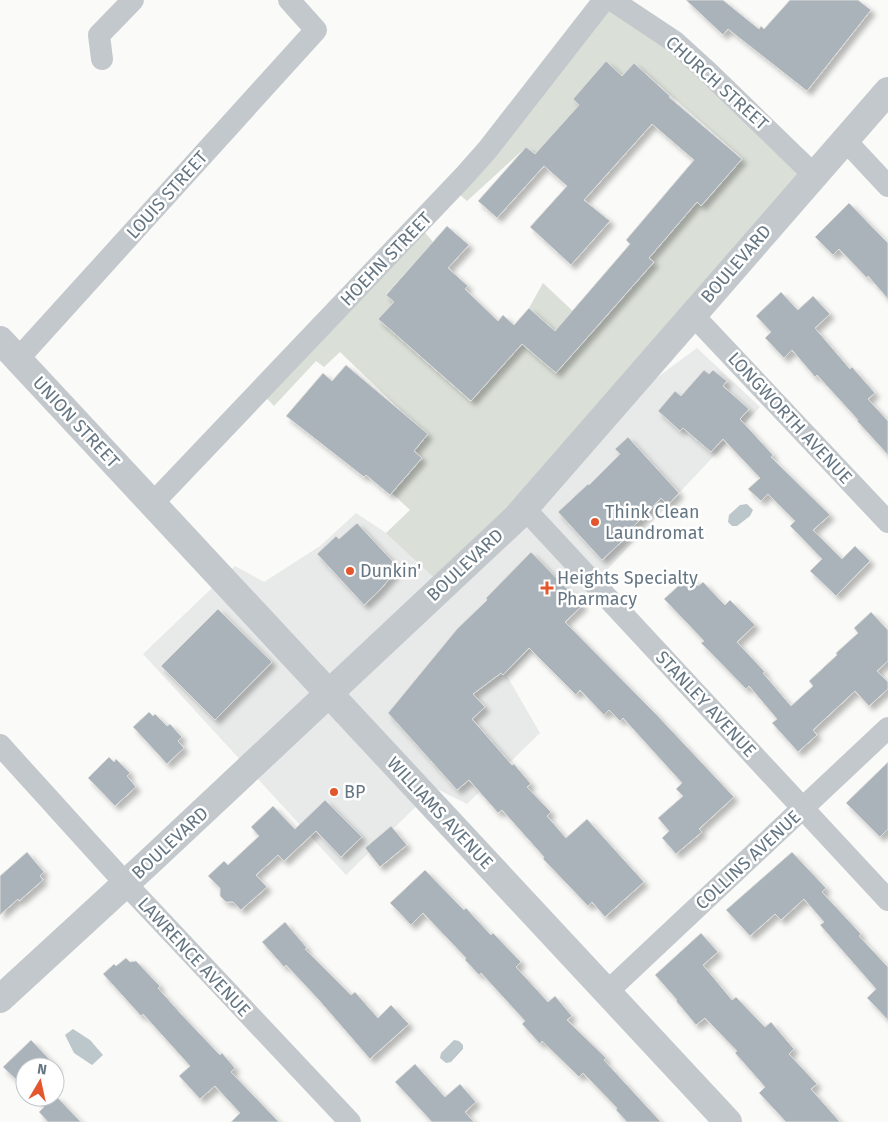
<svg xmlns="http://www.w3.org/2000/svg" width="888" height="1122" font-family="'Fira Sans',sans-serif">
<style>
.built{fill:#e8e9e9}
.green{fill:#dadfd7}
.water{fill:#bbc7cb}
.building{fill:#aab3b9;stroke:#dcdcda;filter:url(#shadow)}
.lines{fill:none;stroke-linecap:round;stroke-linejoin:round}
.minor{stroke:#c3c8cc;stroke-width:22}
.tertiary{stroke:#c3c8cc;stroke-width:28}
.poi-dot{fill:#e4572e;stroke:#fff;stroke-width:2}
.labels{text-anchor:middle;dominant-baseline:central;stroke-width:5;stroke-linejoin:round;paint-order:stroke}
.street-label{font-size:18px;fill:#657683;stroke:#fff}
.poi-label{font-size:18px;fill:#657683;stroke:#fff;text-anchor:start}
</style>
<defs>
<filter id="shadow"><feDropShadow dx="4.5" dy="4.5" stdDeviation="2.5" flood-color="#0004"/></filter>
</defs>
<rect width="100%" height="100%" fill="#fafaf8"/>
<!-- built -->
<polygon class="built" points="697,348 760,407 507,676 540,733 467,804 435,788 346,875 143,654 235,566 264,582 320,546 356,513 418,554"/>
<!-- green -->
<polygon class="green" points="612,0 814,175 443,586 386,533 410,510 382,484 419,428 340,352 324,367 316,361 274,406 260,391 418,224 433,242 386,294 394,302 378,319 470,401 522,344 556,373 576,350 529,308 543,283 594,331 654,262 649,258 697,202 702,206 742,158 634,63 622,76 606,62 573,99 579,105 535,154 526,147 467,201 452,188"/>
<!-- water -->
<g class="water">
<polygon points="747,504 753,510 750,516 737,526 732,526 728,522 729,515 740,505"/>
<polygon points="73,1029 90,1040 103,1055 92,1065 74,1053 65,1035"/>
<polygon points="454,1040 459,1041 463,1045 463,1049 451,1062 446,1063 440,1058 441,1053"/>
</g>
<!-- building -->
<g class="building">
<polygon points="686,0 723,0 759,29 761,26 764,29 790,0 858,0 871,10 807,91 728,29 723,35"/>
<polygon points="606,61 622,76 634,63 670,96 669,97 742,159 701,206 697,202 649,258 654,262 556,373 522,344 471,401 378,319 394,302 386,295 447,226 469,245 448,268 468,286 465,289 498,321 503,315 514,325 529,308 555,331 630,244 626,240 694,160 652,124 584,200 610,221 571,265 530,227 567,186 544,166 497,218 478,201 526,147 535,154 579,105 573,99"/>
<polygon points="849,203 888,243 888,299 868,276 867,278 839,249 833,255 815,237"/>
<polygon points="781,292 798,310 813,296 830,314 815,328 850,369 852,367 875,393 868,399 888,421 888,455 857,421 858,420 817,375 815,377 792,350 784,358 765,338 771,332 756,316"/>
<polygon points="346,365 428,434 414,451 422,458 390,495 366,475 364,477 286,416 323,373 332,381"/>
<polygon points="704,370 709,374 713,370 727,381 723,386 749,409 740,419 773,455 771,457 830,515 813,530 842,559 855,546 870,561 836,596 810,571 822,559 790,526 795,521 768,494 761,501 748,489 760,478 723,439 711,452 683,428 680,431 658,411 675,391 681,396"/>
<polygon points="628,437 679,493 668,505 661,498 631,529 633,531 602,560 558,512 588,484 589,485 620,454 615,449"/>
<polygon points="357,523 399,568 378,592 364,605 317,554 336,536 339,539"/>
<polygon points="531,552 583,605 565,622 656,714 734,797 699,829 702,832 676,854 662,838 669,831 658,818 683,796 676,789 682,783 623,718 620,721 609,710 604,715 580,690 576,695 529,648 503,675 501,673 473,694 485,707 472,719 512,765 514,764 531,784 527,787 551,812 547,816 566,838 587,819 644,882 605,917 592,902 588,906 543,859 544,857 502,810 498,813 469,780 457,790 388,713 457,629 487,600 486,598"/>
<polygon points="689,576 698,586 703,582 725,605 730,600 755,625 737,642 765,672 763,673 791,706 813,686 809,681 837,655 836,653 858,633 854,628 871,612 888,630 888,661 877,671 888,682 888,689 869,706 855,691 813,730 817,735 798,752 772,723 777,719 749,686 746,689 701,643 704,641 664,599"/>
<polygon points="218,609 272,662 215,720 161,666"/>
<polygon points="149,712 153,716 155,714 167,726 170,724 182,737 178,741 184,748 167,764 133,727"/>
<polygon points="109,757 114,762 116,759 130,773 127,776 136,787 115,806 88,778"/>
<polygon points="888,762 888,829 880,837 846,803"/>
<polygon points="325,800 362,837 341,857 316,831 284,861 278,855 256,875 267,887 241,910 233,902 226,902 220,896 220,888 208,876 224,861 228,865 259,836 251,827 273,806 295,829"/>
<polygon points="391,826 407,845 380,867 365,848"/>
<polygon points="27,852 44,872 40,876 43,880 19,901 18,899 0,915 0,876"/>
<polygon points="792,852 826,888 822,892 861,934 859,936 888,967 888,1020 867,998 876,989 820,925 824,922 804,899 781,920 775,914 750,936 726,910"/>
<polygon points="425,870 464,910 466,908 491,935 493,933 521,962 516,967 548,1002 555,996 572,1016 567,1020 606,1058 604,1060 661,1122 627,1122 616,1110 617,1108 583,1073 579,1077 542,1041 540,1044 522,1024 525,1021 481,973 479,975 465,960 466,958 423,913 411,925 390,903"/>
<polygon points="285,922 307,948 305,949 351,995 355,992 378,1018 391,1005 409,1024 370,1059 318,999 286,965 284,967 262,942"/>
<polygon points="701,933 718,952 703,965 732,1000 736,997 765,1027 771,1022 794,1049 789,1054 817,1084 811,1089 840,1122 786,1122 759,1093 765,1087 735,1053 737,1051 705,1018 696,1025 676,1001 677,1000 655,975"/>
<polygon points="126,958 130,962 136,961 160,986 158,988 182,1015 220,1055 222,1053 235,1068 231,1072 279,1122 231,1122 240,1113 215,1086 200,1099 179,1076 190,1066 143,1014 141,1016 103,974 114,964 116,966"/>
<polygon points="31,1040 57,1067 25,1067 25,1088 3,1067"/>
<polygon points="415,1064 445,1097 460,1084 476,1102 465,1112 474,1122 432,1122 395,1082"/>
<polygon points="34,1097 57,1097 81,1122 48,1122 39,1112 44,1107"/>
</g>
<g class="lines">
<!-- minor -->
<g class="minor">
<polyline points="612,0 675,42 709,73 814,175"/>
<polyline points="102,59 99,35 133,0"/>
<polyline points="845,140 888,186"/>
<polyline points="692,314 888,522"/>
<polyline points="18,359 316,30 289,0"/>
<polyline points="152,504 465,175 488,149 604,0"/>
<polyline points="524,508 888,900"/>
<polyline points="0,745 126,884 350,1122"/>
<polyline points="607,992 888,728"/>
</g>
<!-- tertiary -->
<g class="tertiary">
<polyline points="0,340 728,1122"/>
<polyline points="0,999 148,863 516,518 888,91"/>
</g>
</g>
<!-- markers -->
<g class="poi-dot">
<circle cx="595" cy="522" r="5"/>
<circle cx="350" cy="571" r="5"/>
<path d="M544.5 580.5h5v5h5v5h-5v5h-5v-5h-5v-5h5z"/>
<circle cx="334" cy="792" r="5"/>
</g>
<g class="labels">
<!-- street labels -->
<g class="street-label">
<text transform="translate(717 83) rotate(42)">CHURCH STREET</text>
<text transform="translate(167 195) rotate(-48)">LOUIS STREET</text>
<text transform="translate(386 259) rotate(-46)">HOEHN STREET</text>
<text transform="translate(736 264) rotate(-49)">BOULEVARD</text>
<text transform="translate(790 418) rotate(47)">LONGWORTH AVENUE</text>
<text transform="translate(76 422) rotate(47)">UNION STREET</text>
<text transform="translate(465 565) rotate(-43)">BOULEVARD</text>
<text transform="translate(706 704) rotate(47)">STANLEY AVENUE</text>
<text transform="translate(440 813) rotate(47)">WILLIAMS AVENUE</text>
<text transform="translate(170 843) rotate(-43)">BOULEVARD</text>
<text transform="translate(748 860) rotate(-43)">COLLINS AVENUE</text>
<text transform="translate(194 957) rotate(47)">LAWRENCE AVENUE</text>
</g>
<!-- poi labels -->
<g class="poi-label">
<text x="605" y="512">Think Clean<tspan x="605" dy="21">Laundromat</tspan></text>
<text x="360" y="571">Dunkin'</text>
<text x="557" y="578">Heights Specialty<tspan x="557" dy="21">Pharmacy</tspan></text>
<text x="344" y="792">BP</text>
</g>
</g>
<!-- north arrow -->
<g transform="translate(40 1082) rotate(9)"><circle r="24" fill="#ffffff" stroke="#c1c8cd"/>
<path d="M0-4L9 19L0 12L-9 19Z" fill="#e4572e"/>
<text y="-8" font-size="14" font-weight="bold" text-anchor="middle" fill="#657683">N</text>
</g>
</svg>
